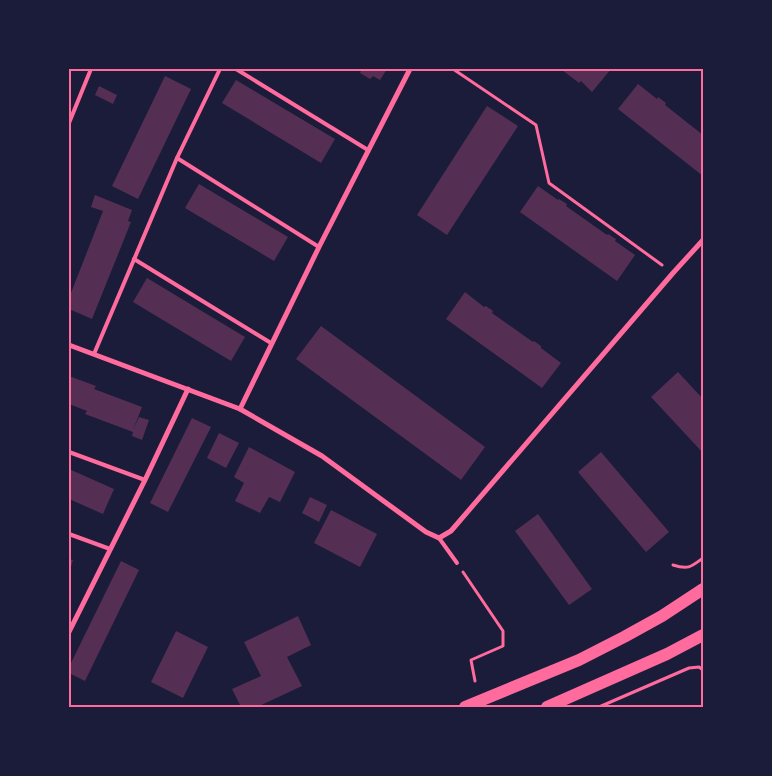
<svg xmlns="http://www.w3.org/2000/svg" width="772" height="776" font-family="Raleway,sans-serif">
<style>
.building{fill:#542f53}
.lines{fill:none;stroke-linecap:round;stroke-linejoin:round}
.path{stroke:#ff6b9d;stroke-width:3}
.service{stroke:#ff6b9d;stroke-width:4}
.minor{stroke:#ff6b9d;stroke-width:5}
.primary{stroke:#ff6b9d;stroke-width:12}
.neatline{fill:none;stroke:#ff6b9d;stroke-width:2}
</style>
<rect width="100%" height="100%" fill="#1b1b3a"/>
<!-- building -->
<g class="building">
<polygon points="362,69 387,69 380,80 373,76 370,79 360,73"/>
<polygon points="561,69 611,69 592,92 581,81 579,83"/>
<polygon points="165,76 191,89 138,199 112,186"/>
<polygon points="236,80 335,139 321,163 222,103"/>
<polygon points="638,84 657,99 658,97 666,103 665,105 703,135 703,176 618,109"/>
<polygon points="99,86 117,95 113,104 95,95"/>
<polygon points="487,106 518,126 447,235 417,215"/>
<polygon points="199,184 288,237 274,261 185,208"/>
<polygon points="538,186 558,200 559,199 567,204 566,206 607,235 608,234 616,239 615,241 635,255 617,281 520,212"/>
<polygon points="95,195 132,210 128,221 131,222 92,319 69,309 69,298 103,211 91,207"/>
<polygon points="147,278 245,337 231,361 133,302"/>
<polygon points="465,292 484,307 486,306 493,311 492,313 533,342 534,341 541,346 541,348 561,363 542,388 446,319"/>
<polygon points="321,326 485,447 461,480 296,359"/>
<polygon points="678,372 703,399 703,453 651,397"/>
<polygon points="69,376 96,386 94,389 142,407 133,430 139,417 149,420 142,440 132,436 133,432 85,414 87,411 69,404"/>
<polygon points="192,418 211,427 168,512 150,503"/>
<polygon points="219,433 239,443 226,468 207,458"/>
<polygon points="249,447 295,472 280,502 269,497 260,513 235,501 244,483 234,477"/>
<polygon points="601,452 669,532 646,552 578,472"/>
<polygon points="69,469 114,489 103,514 69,499"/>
<polygon points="310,497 327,505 319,522 302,513"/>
<polygon points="331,510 377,534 360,567 314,543"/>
<polygon points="538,514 592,589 569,605 515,531"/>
<polygon points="69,559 73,560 69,573"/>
<polygon points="121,561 139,570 85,681 69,673 69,667"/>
<polygon points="298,616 311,645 287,657 302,686 257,707 241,707 232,689 261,676 244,642"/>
<polygon points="176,631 208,647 183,698 151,682"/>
</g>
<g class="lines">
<!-- path -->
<g class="path">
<polyline points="453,69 536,125 549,183 662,265"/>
<path d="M673 565C688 570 691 567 703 558"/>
<polyline points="463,572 503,631 503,646 471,660 475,681"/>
<polyline points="599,707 689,668 699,667 703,670"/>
</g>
<!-- service -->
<g class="service">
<polyline points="236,69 368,150"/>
<polyline points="69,123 91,69"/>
<polyline points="177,158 319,247"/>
<polyline points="134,259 271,343"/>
<polyline points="94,354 177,158 220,69"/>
<polyline points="69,452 145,480"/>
<polyline points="69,534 110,549"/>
<polyline points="439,538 457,563"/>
</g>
<!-- minor -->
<g class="minor">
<polyline points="69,345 240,409 322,456 426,532 439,538 451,531 673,273 703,240"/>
<polyline points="240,409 319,247 410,69"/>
<polyline points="69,632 145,480 188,389"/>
</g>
<!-- primary -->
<g class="primary">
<polyline points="465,707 579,660 624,637 662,616 703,589"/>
<polyline points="547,707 667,654 703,635"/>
</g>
</g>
<!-- border -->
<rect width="772" height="776" fill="none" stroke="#1b1b3a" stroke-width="140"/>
<rect x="70" y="70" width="632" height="636" class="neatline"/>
</svg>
